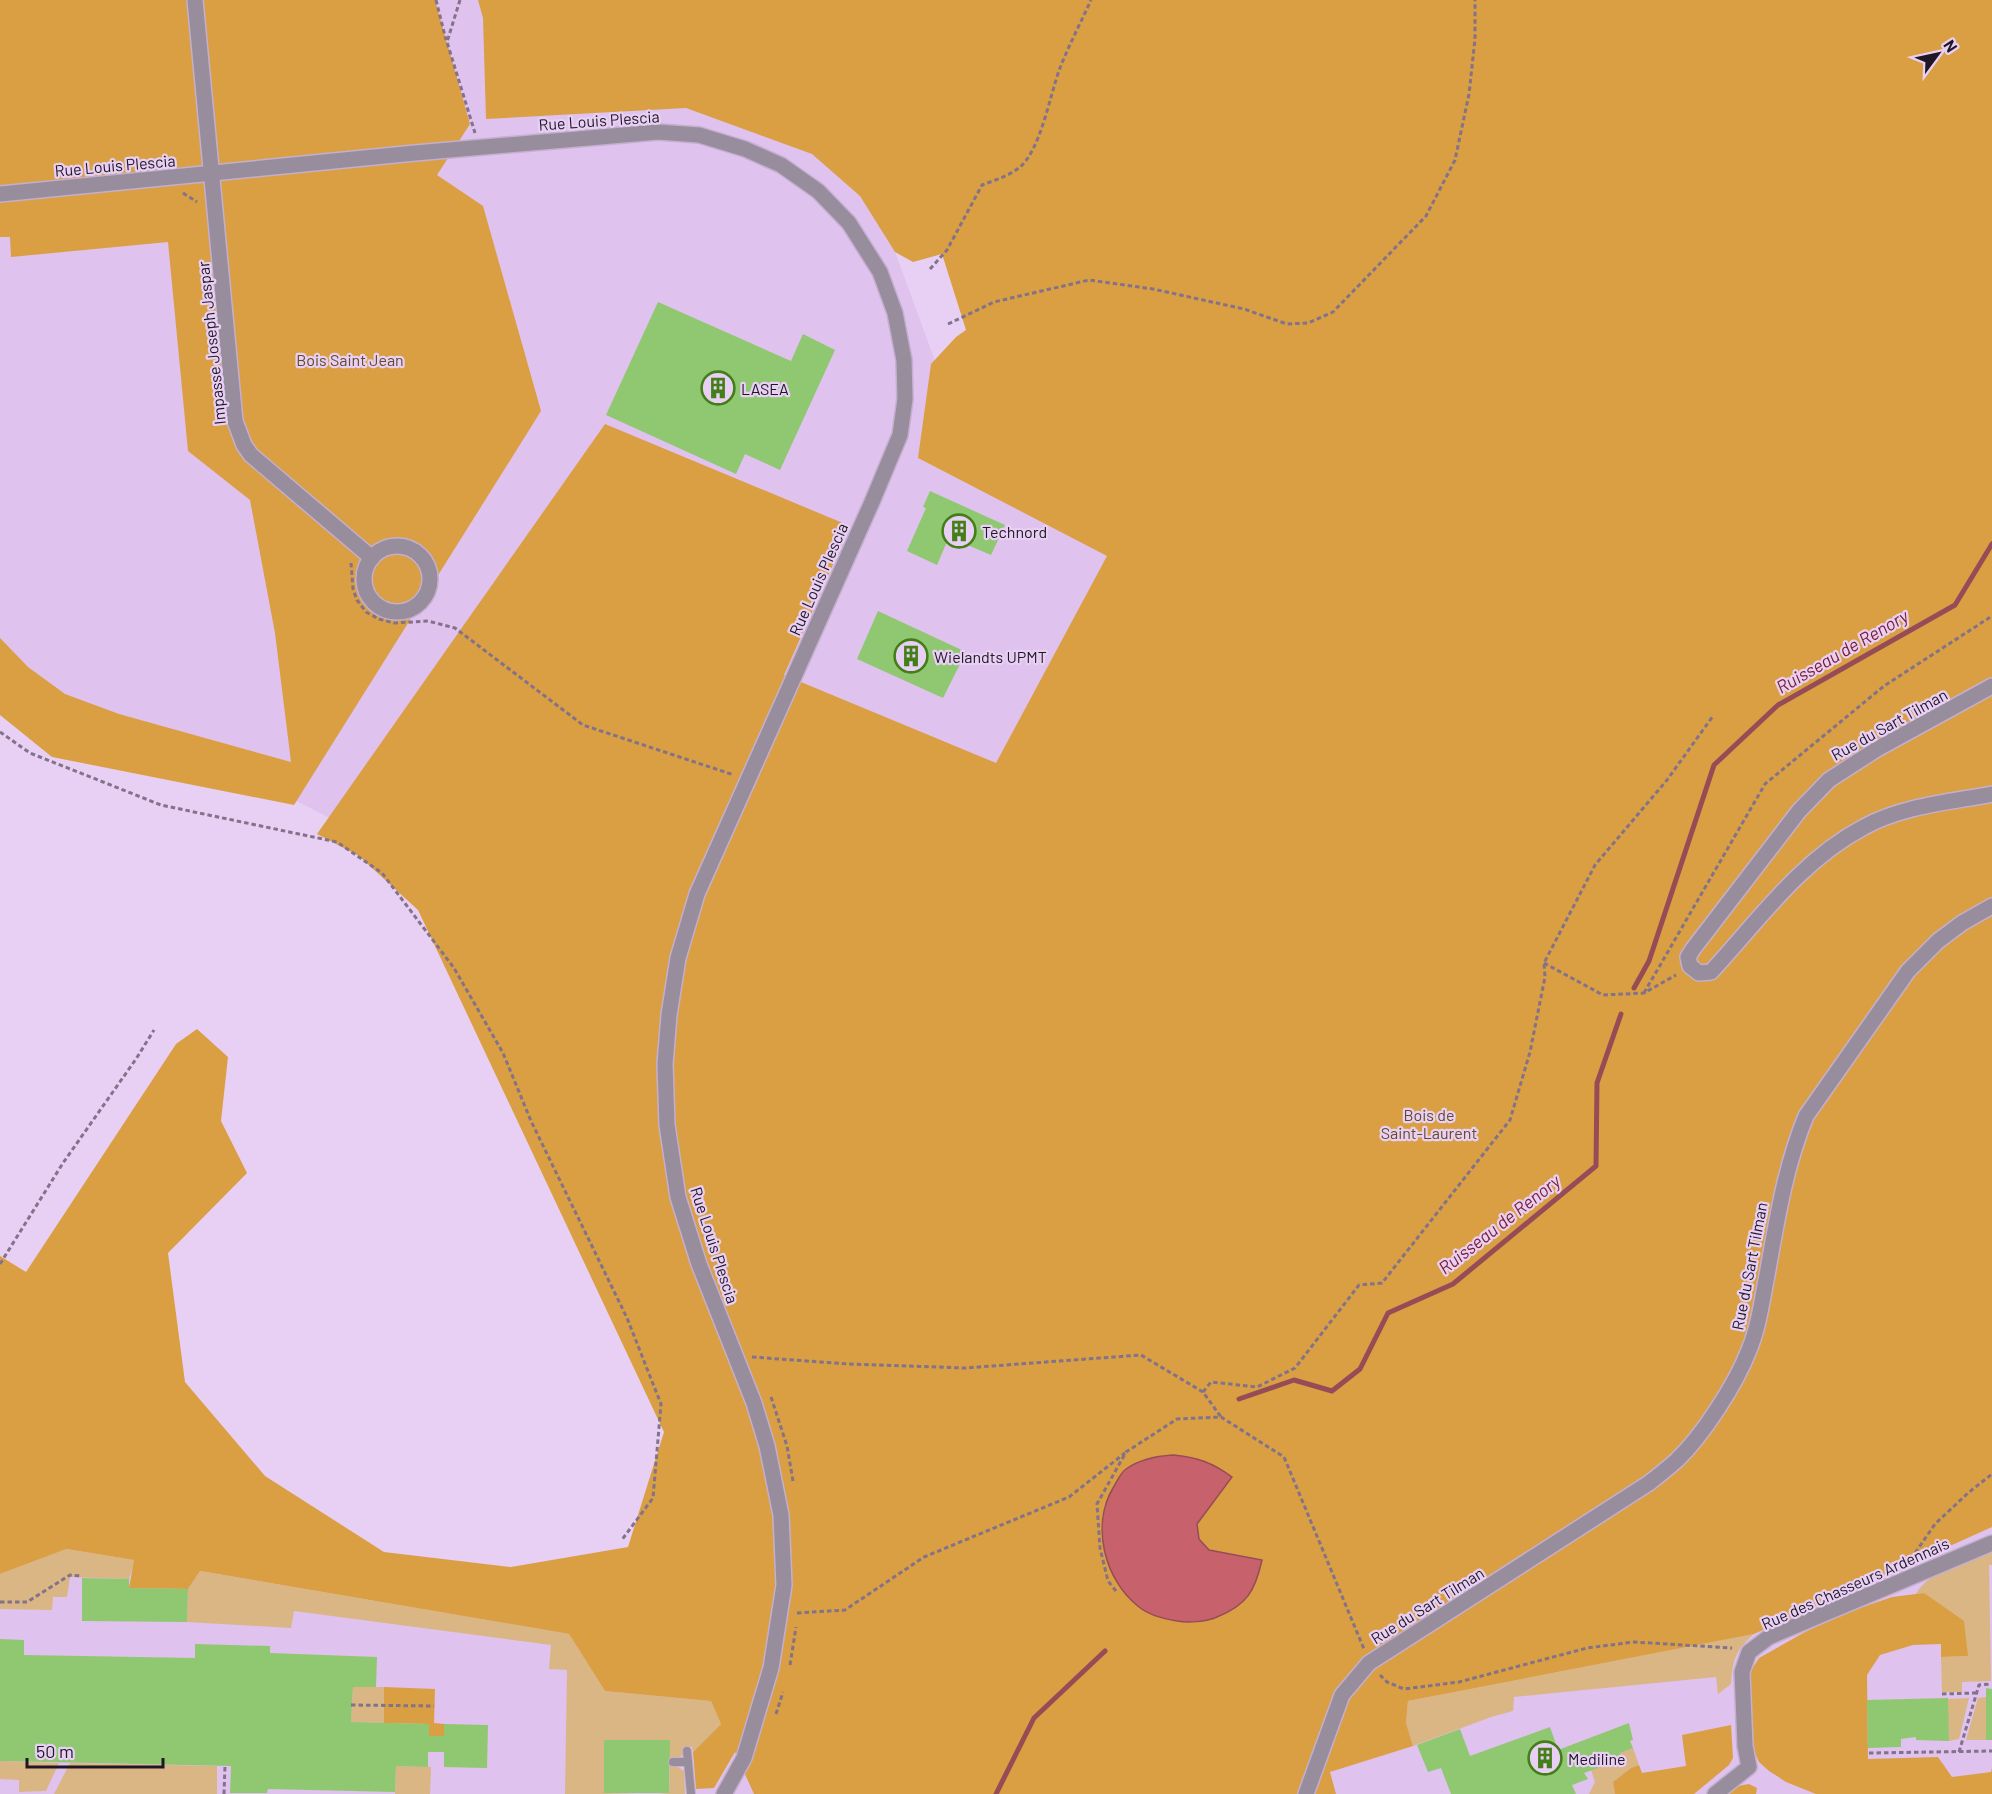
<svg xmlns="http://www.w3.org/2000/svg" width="1992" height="1794" font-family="Barlow,sans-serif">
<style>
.built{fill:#dfc2ed}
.green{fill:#dab684}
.forest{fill:#da9f42}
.water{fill:#c7626c;stroke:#954c56;stroke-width:1.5}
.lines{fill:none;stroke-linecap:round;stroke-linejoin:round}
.stream{stroke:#954c56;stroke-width:5}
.building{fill:#90c771}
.lane-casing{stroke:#c4afcf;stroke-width:10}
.street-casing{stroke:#c4afcf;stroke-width:18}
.path{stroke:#82728a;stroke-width:3;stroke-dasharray:4.5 3;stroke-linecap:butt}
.lane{stroke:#988d9d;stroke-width:8}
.street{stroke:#988d9d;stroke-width:15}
.labels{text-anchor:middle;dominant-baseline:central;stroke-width:4.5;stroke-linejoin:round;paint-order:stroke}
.street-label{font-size:16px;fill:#201724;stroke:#e8d0f4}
.park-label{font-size:16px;fill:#644a25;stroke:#e8d0f4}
.poi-label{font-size:16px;fill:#201724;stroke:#e8d0f4;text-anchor:start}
.water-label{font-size:18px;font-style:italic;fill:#791b2d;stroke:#e8d0f4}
</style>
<rect width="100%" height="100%" fill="#e8d0f4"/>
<!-- built -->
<g class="built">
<polygon points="0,0 1014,0 895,252 941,377 918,458 1108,556 890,1794 0,1794 0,1574 65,1549 771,1668 705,1279 357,832 271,788 0,682"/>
<polygon points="1992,1501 1992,1794 1298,1794 1364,1721"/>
</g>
<!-- green -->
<g class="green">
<polygon points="65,1549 135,1560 129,1579 70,1577 67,1597 53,1597 52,1610 0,1609 0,1574"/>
<path d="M1992 1549V1565H1989L1991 1681 1962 1682V1692H1942L1941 1657 1968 1656 1924 1593 1916 1594C1928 1571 1969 1560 1992 1549Z"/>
<polygon points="200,1571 569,1634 605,1691 711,1701 721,1724 693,1752 692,1747 683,1747 683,1754 680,1758 669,1758 669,1740 605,1740 604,1793 637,1794 565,1794 567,1670 549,1669 551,1645 294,1611 291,1628 187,1622 188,1589"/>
<path d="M1754 1634C1735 1651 1733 1659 1731 1684L1718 1694 1716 1677 1514 1697 1513 1711 1491 1717 1413 1746 1406 1723 1408 1701Z"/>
<polygon points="353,1687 384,1687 384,1723 351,1722"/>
<polygon points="1986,1697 1986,1740 1966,1740 1978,1698"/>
<polygon points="1969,1698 1959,1739 1949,1741 1947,1699"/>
<polygon points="1633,1748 1639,1765 1631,1768 1613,1782 1615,1794 1589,1794 1595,1782 1591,1770 1622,1759 1620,1753"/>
<polygon points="0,1761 59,1763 46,1791 19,1792 19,1780 0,1779"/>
<polygon points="70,1763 217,1766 217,1794 54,1794"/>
<polygon points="396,1766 431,1767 430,1794 395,1794"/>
<polygon points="670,1766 677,1766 684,1771 685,1794 658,1794 669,1793"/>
</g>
<!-- forest -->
<g class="forest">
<polygon points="0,0 435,0 470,124 437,175 483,206 541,411 294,805 52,757 0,715 0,638 28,667 65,694 119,714 291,762 275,633 250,500 188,451 168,242 11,257 10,237 0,237"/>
<polygon points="478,0 1992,0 1992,1527 1754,1634 1408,1701 1406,1723 1413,1746 1330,1772 1336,1794 754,1794 735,1752 714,1788 696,1789 693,1752 721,1724 711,1701 605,1691 569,1634 200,1571 188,1589 129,1588 134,1560 66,1549 0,1574 0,1256 26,1272 176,1044 197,1029 228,1057 221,1121 247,1173 168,1253 185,1382 265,1476 384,1552 511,1567 628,1547 664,1432 418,910 359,856 317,834 605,424 850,526 784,675 996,763 1107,556 918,458 931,364 956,337 966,330 942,254 913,262 895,252 860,196 812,154 686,108 486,119 483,18"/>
<polygon points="1924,1593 1964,1621 1968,1656 1941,1657 1941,1644 1913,1645 1880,1655 1867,1675 1868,1759 1938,1757 1952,1777 1991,1772 1992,1768 1992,1794 1816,1794 1786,1782 1769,1771 1759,1762 1753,1749 1750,1672 1759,1658 1805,1632 1848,1612 1892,1597"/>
<polygon points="384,1687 435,1689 434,1723 444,1724 444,1736 429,1736 429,1724 384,1723"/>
<polygon points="1731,1725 1733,1758 1729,1765 1694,1794 1615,1794 1613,1782 1631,1768 1639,1765 1642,1773 1686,1766 1682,1735"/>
<polygon points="1749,1784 1757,1788 1756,1794 1727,1794 1738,1786"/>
</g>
<!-- water -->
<path class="water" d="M1173 1455C1197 1457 1213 1463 1232 1477L1197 1524 1199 1539 1209 1550 1262 1560C1255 1591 1247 1605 1217 1617 1205 1622 1189 1623 1177 1621 1164 1619 1149 1615 1139 1607 1104 1580 1091 1525 1113 1488 1117 1482 1120 1473 1126 1469 1140 1459 1157 1456 1173 1455Z"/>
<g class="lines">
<!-- stream -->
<g class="stream">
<polyline points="1634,988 1649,961 1714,765 1778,705 1955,605 1992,544"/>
<polyline points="1239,1399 1294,1380 1332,1391 1360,1369 1388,1313 1453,1284 1596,1166 1597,1083 1621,1014"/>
<polyline points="996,1794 1034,1718 1105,1651"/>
</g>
</g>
<!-- building -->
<g class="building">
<polygon points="658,302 791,361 803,334 835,350 780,470 745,454 736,474 606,415"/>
<polygon points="930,491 1005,525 991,555 949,537 937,565 907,551 926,508 923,507"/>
<polygon points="878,611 966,652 943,698 857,659"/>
<polygon points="82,1578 129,1579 129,1588 188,1589 187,1622 82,1621"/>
<polygon points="0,1639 24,1640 24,1655 195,1658 195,1644 270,1646 270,1653 377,1657 376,1687 353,1687 351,1722 429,1724 429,1736 444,1736 444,1724 488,1725 487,1768 444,1767 444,1752 428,1752 428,1767 396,1766 395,1792 268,1789 267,1793 230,1793 231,1766 0,1761"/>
<polygon points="1986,1688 1992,1689 1992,1740 1986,1740"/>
<polygon points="1948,1698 1949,1741 1916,1740 1916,1737 1901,1739 1901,1747 1868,1748 1867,1700"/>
<polygon points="1629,1723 1633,1740 1630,1741 1633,1748 1620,1753 1622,1759 1584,1773 1588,1779 1572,1785 1576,1794 1451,1794 1441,1768 1428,1772 1417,1745 1460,1729 1470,1756 1550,1727 1558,1750"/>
<polygon points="604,1740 670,1740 669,1793 604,1793"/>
</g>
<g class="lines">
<defs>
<g id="lane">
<polyline points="687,1751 691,1794"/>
<polyline points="673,1762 688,1762"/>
</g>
<g id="street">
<polyline points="195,0 235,421 244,445 251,455 372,558"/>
<polyline points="0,194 415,153 658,132 699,135 745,149 781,165 818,191 849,223 880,272 895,313 904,360 905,399 900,435 872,502 697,894 678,958 669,1015 665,1064 667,1125 678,1197 699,1264 754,1403 767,1446 781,1515 784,1585 771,1668 744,1758 724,1794"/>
<circle cx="397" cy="579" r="33"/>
<path d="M1992 686 1877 749 1829 780 1799 811 1693 949 1688 957 1690 966 1699 973 1711 972C1758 921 1801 860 1864 827 1902 806 1950 802 1992 794"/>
<path d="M1306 1794 1342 1695 1369 1663 1649 1483C1658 1476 1668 1468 1677 1460 1703 1435 1736 1384 1749 1350 1759 1326 1762 1300 1767 1275 1777 1220 1785 1167 1806 1116L1908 971 1938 941 1962 923 1992 906"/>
<polyline points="1715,1794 1749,1767 1745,1746 1742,1672 1749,1652 1769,1637 1992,1543"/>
</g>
</defs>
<!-- lane casing -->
<use href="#lane" class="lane-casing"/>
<!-- street casing -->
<use href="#street" class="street-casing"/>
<!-- path -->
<g class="path">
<polyline points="436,0 446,40"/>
<polyline points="460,0 447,42 475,133"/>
<polyline points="183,193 197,202"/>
<path d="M930 269 947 250 982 185C995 180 1009 176 1020 167 1041 149 1050 94 1060 68 1069 45 1081 22 1091 0"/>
<polyline points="948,324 994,302 1089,280 1153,289 1244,309 1287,324 1308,323 1333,312 1426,216 1455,160 1469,94 1475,39 1475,0"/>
<polyline points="351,563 353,589 357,600 366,612 379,619 394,623 428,621 455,628 583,725 734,775"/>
<polyline points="0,732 30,753 161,805 337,842 382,873 454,968 503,1053 531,1121 627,1318 661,1404 653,1498 621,1541"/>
<polyline points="1544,963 1603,995 1644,993 1676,975"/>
<polyline points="1644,993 1765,784 1884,686 1992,616"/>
<polyline points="0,1264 63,1163 136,1059 154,1030"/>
<polyline points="752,1357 848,1364 965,1368 1141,1355 1203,1392 1221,1417"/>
<polyline points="1203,1392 1211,1382 1257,1387 1295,1368 1359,1285 1382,1283 1510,1120 1530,1052 1545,977 1544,963 1595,865 1667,780 1713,716"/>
<polyline points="771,1397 787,1446 793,1481"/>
<polyline points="1911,1559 1935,1524 1968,1493 1992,1474"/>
<polyline points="1116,1591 1108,1581 1100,1548 1097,1504 1126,1452 1177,1419 1221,1417 1284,1457 1364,1649"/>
<polyline points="0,1602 27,1602 70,1575 82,1576"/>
<polyline points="797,1613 845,1610 924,1557 1069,1497 1125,1453"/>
<polyline points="790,1665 796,1627"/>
<polyline points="1380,1675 1387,1682 1404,1689 1459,1682 1587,1648 1634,1642 1732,1648"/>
<polyline points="1942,1694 1976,1693"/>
<polyline points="351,1705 434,1706"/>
<polyline points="776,1714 783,1692"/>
<polyline points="1959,1752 1979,1685 1990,1684"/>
<polyline points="1869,1753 1992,1751"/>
<polyline points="224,1794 225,1766"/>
</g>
<!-- lane -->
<use href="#lane" class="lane"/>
<!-- street -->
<use href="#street" class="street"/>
</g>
<!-- icons -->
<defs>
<symbol id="building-ring" viewBox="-11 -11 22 22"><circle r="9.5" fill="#e8d0f4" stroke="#447e18" stroke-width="1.5"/><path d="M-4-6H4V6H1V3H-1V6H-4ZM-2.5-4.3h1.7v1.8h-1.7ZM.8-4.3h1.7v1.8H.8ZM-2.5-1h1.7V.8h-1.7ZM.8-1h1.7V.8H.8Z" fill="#447e18"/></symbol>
</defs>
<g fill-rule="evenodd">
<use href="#building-ring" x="699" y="369" width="38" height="38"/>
<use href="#building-ring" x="940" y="512" width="38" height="38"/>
<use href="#building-ring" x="892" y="637" width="38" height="38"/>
<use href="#building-ring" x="1526" y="1739" width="38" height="38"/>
</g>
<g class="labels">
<!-- street labels -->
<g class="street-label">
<text transform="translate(599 120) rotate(-4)">Rue Louis Plescia</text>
<text transform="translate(115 165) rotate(-5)">Rue Louis Plescia</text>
<text transform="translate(211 343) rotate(-96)">Impasse Joseph Jaspar</text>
<text transform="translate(818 579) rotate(-66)">Rue Louis Plescia</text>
<text transform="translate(1889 724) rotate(-29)">Rue du Sart Tilman</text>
<text transform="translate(715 1245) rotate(72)">Rue Louis Plescia</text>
<text transform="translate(1749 1266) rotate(-79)">Rue du Sart Tilman</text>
<text transform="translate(1855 1583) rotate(-24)">Rue des Chasseurs Ardennais</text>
<text transform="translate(1427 1605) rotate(-32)">Rue du Sart Tilman</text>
</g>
<!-- park labels -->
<g class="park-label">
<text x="350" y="359">Bois Saint Jean</text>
<text x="1429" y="1114">Bois de<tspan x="1429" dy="18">Saint-Laurent</tspan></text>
</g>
<!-- poi labels -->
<g class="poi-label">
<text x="741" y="388">LASEA</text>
<text x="982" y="531">Technord</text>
<text x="934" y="656">Wielandts UPMT</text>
<text x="1568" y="1758">Mediline</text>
</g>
<!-- water labels -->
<g class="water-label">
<text transform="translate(1842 651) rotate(-30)">Ruisseau de Renory</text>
<text transform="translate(1499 1224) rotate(-38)">Ruisseau de Renory</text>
</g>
</g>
<!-- north arrow -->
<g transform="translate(1938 54) rotate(57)" stroke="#e8d0f4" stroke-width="4.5" paint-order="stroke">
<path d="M0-4.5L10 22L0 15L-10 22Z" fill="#201724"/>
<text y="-9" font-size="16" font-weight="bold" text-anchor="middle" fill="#201724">N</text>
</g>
<!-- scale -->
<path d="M27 1758v9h136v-9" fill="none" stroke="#201724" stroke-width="3"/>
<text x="36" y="1758" font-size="18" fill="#201724" stroke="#e8d0f4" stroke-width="4.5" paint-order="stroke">50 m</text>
</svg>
